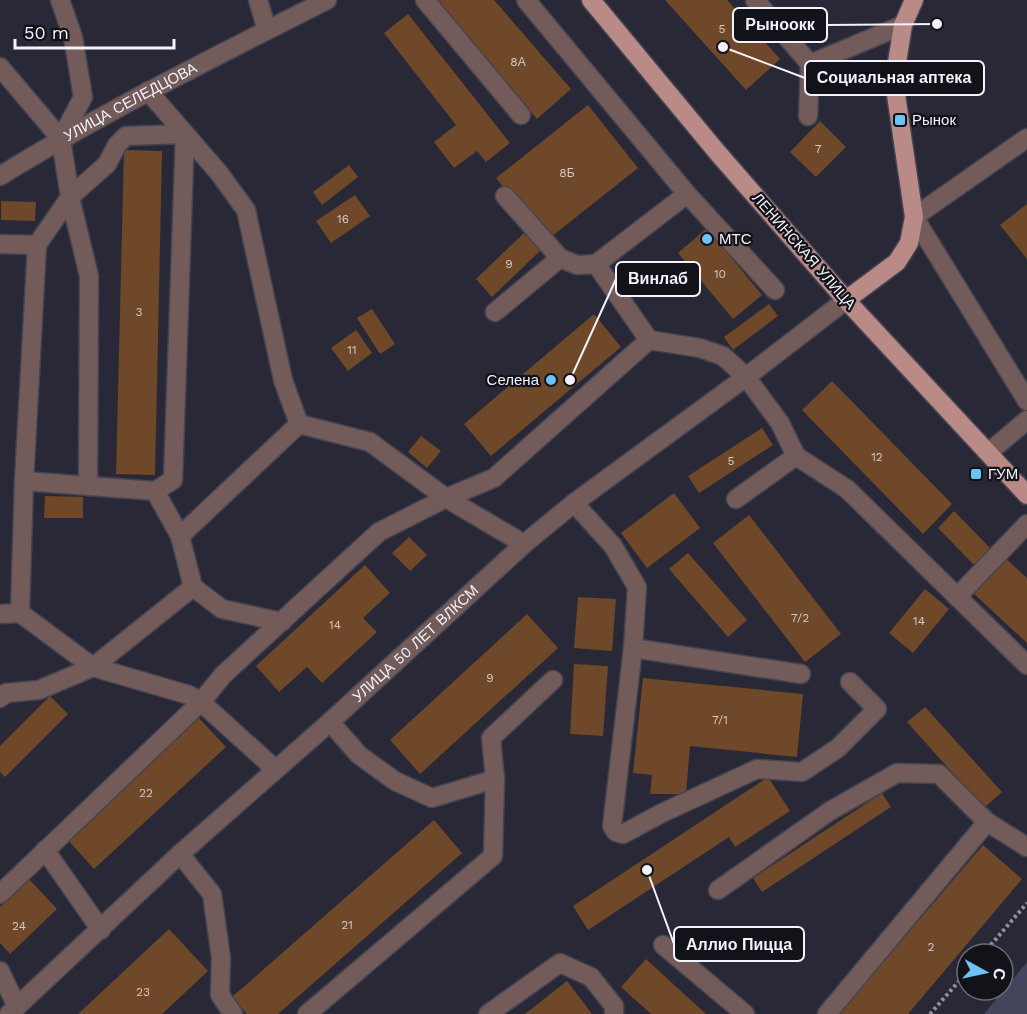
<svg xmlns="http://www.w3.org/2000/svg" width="1027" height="1014" font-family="'Work Sans',sans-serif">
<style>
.green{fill:#45445d}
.building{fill:#6e4828}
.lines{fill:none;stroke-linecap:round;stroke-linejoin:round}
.minor-casing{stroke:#454453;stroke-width:21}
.major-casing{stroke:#454453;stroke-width:21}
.path{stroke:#92919e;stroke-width:4;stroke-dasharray:3 3;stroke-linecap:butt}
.minor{stroke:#725b58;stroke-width:18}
.major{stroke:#ba8a86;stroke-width:18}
.poi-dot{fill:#6fc2f4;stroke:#121219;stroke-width:2}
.labels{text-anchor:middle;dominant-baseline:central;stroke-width:4.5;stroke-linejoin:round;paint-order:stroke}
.number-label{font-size:12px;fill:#d2c8c8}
.street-label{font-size:15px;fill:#f3f2fd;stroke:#121219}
.poi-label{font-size:15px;fill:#f3f2fd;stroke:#121219;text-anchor:start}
.leader{fill:none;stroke:#f3f2fd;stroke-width:2}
.callout-dot{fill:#f3f2fd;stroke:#121219;stroke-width:2}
.callout{fill:#121219;stroke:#f3f2fd;stroke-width:2}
.callout-label{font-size:16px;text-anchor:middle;font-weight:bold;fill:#f3f2fd}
</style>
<rect width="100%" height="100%" fill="#292837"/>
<!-- green -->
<polygon class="green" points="1027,962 1027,1014 984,1014"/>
<!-- building -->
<g class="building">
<polygon points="434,0 494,0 571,89 537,119"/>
<polygon points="665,0 727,0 780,59 746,90"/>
<polygon points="408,14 510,143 486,162 477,151 454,168 434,142 456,125 384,33"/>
<polygon points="588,105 638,168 546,241 496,178"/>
<polygon points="820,121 846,147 816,177 790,152"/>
<polygon points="124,150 162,151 155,475 116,474"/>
<polygon points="349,165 358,177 322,205 313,192"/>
<polygon points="355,195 370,216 331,243 316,221"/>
<polygon points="1,201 36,202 35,221 1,220"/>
<polygon points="1027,204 1027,259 1000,225"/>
<polygon points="707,228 762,295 733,319 678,253"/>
<polygon points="526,231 543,248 492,297 476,279"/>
<polygon points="769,304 778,316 733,350 724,337"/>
<polygon points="372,309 395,344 380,354 357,318"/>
<polygon points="594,314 621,347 491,456 464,424"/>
<polygon points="356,330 372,353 348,371 331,348"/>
<polygon points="832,381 952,504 923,534 802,410"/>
<polygon points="762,428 773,445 699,493 688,476"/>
<polygon points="421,436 441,451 427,468 408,452"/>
<polygon points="674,493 700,528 647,568 621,533"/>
<polygon points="45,496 83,497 83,518 44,518"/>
<polygon points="954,511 994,552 977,568 938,528"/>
<polygon points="749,515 841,634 805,662 713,543"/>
<polygon points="409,537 427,555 410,571 392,553"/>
<polygon points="688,553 747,620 728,637 669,569"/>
<polygon points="1004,557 1027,578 1027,643 972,592"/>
<polygon points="365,565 390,593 363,618 377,632 322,683 307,667 279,692 256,666"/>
<polygon points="925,589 949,609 913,653 889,633"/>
<polygon points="578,597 616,599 612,651 574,648"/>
<polygon points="527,614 558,648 420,774 390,740"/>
<polygon points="574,664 608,666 603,736 570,734"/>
<polygon points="643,678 803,694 797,757 690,746 686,794 650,794 652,775 633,773"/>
<polygon points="50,696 68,714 5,777 0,772 0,746"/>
<polygon points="925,707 1002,792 984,808 907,722"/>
<polygon points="198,717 226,747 94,869 67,839"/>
<polygon points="768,777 790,811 735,847 729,837 588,930 573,906"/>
<polygon points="882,793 891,807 762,892 753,878"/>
<polygon points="434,820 462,853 278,1014 247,1014 232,997"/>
<polygon points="983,845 1022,879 908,1014 839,1014"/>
<polygon points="29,879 57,909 10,954 0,943 0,907"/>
<polygon points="169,929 208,971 162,1014 78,1014"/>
<polygon points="646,959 706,1014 651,1014 621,987"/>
<polygon points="567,981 592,1014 525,1014"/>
</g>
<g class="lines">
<defs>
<g id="minor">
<polyline points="60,0 73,37 83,97 61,139"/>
<polyline points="258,0 267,30"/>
<polyline points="425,0 521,115"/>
<polyline points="526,0 687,194 775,290"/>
<polyline points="755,0 810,64 808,116"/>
<polyline points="810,64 903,25"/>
<polyline points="0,67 61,139 70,197 89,276 88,486"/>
<polyline points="148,91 219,173 246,210 283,380 299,424 370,442 446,498 524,544"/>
<polyline points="1027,138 914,217 1027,401"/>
<path id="s1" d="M0 176C106 111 216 56 327 0"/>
<polyline points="505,196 560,258 577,265 596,264 687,194"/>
<polyline points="0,244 37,245"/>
<polyline points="596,264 649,340"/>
<polyline points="495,312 560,258"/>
<polyline points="988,453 1027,420"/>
<polyline points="736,499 796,456"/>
<polyline points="574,503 613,546 637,587 633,648 801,674"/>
<polyline points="180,536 299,424"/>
<polyline points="193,587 222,609 282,622"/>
<polyline points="957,597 1027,524"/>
<polyline points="20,613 24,481"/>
<polyline points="0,614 20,613 93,667 193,587 180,536 155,491 24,481 37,245 70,197 107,164 117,145 126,136 185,134 173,480 155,491"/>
<polyline points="633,648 612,826 616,832 623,834 662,813 757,769 802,772 838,748 877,709 850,682"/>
<polyline points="0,698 6,693 39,690 93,667 189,695 201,702 275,769"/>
<polyline points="330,722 359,755 395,781 432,798 495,779"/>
<polyline points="45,850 101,930"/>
<polyline points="180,854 212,894 221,958 220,995 233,1014"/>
<polyline points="718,890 830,811 897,773 939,774 987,822 1027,847"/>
<polyline points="0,894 201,702 223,675 379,532 446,498 494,478 649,340 700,348 723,356 746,377 780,423 796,456 847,489 1027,665"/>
<polyline points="663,945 745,1014"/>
<polyline points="0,971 17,1007"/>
<path id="s2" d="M9 1014 180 854 330 722 524 544 574 503 746 377 846 300"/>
<polyline points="307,1014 493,856 495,779 491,738 553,680"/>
<polyline points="488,1014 560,963 591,977 614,1006 614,1014"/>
<polyline points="827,1014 987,822"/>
</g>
<g id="major">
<polyline points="591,0 717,152 846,300 1027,495"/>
<polyline points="846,300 897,262 909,243 914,217 894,81 903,25 914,0"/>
</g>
</defs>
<!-- minor casing -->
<use href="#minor" class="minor-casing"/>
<!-- major casing -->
<use href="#major" class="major-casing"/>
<!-- path -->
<g class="path">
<polyline points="983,954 1027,903"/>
<polyline points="930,1014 967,972"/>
</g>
<!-- minor -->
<use href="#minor" class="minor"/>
<!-- major -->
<use href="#major" class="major"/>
</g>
<!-- markers -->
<g class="poi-dot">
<rect x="894" y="114" width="12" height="12" rx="3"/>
<circle cx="707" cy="239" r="6"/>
<circle cx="551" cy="380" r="6"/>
<rect x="970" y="468" width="12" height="12" rx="3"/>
</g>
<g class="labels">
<!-- number labels -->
<g class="number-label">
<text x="722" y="29">5</text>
<text x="518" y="62">8А</text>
<text x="818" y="149">7</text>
<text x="567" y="173">8Б</text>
<text x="343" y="219">16</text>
<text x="509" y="264">9</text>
<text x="720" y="274">10</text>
<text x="139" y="312">3</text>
<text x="352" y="350">11</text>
<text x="877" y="457">12</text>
<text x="731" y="461">5</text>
<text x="800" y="618">7/2</text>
<text x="919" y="621">14</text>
<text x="335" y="625">14</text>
<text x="490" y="678">9</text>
<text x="720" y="720">7/1</text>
<text x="146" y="793">22</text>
<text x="347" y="925">21</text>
<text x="19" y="926">24</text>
<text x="931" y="947">2</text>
<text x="143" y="992">23</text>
</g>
<!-- street labels -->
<g class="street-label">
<text stroke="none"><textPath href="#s1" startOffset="150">УЛИЦА СЕЛЕДЦОВА</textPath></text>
<text transform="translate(804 251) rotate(49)">ЛЕНИНСКАЯ УЛИЦА</text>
<text stroke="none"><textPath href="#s2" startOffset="550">УЛИЦА 50 ЛЕТ ВЛКСМ</textPath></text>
</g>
<!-- poi labels -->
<g class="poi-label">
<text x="912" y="120">Рынок</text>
<text x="719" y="239">МТС</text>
<text x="539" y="380" text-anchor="end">Селена</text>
<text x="988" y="474">ГУМ</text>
</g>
</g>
<!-- callouts -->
<path class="leader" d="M937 24L827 25M723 47L805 78M570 380L616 279M647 870L674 944"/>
<g class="callout-dot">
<circle cx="937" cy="24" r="6"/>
<circle cx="723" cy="47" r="6"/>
<circle cx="570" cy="380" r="6"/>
<circle cx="647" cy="870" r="6"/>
</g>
<g class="callout">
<rect x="733" y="8" width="94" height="34" rx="6"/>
<rect x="805" y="61" width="179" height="34" rx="6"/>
<rect x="616" y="262" width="84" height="34" rx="6"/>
<rect x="674" y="927" width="130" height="34" rx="6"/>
</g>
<g class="callout-label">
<text x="780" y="30">Рыноокк</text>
<text x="894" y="83">Социальная аптека</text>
<text x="658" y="284">Винлаб</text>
<text x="739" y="950">Аллио Пицца</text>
</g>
<!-- north arrow -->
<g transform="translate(985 972) rotate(98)"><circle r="28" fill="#121219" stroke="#6c6c74" stroke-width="1.5"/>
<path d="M0-4.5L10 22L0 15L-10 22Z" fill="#6fc2f4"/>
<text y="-9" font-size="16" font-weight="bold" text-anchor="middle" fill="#f3f2fd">С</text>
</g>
<!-- scale -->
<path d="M15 39v9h159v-9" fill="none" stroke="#f3f2fd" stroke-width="3"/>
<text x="24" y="39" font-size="18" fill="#f3f2fd" stroke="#121219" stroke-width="4.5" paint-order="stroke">50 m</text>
</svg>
